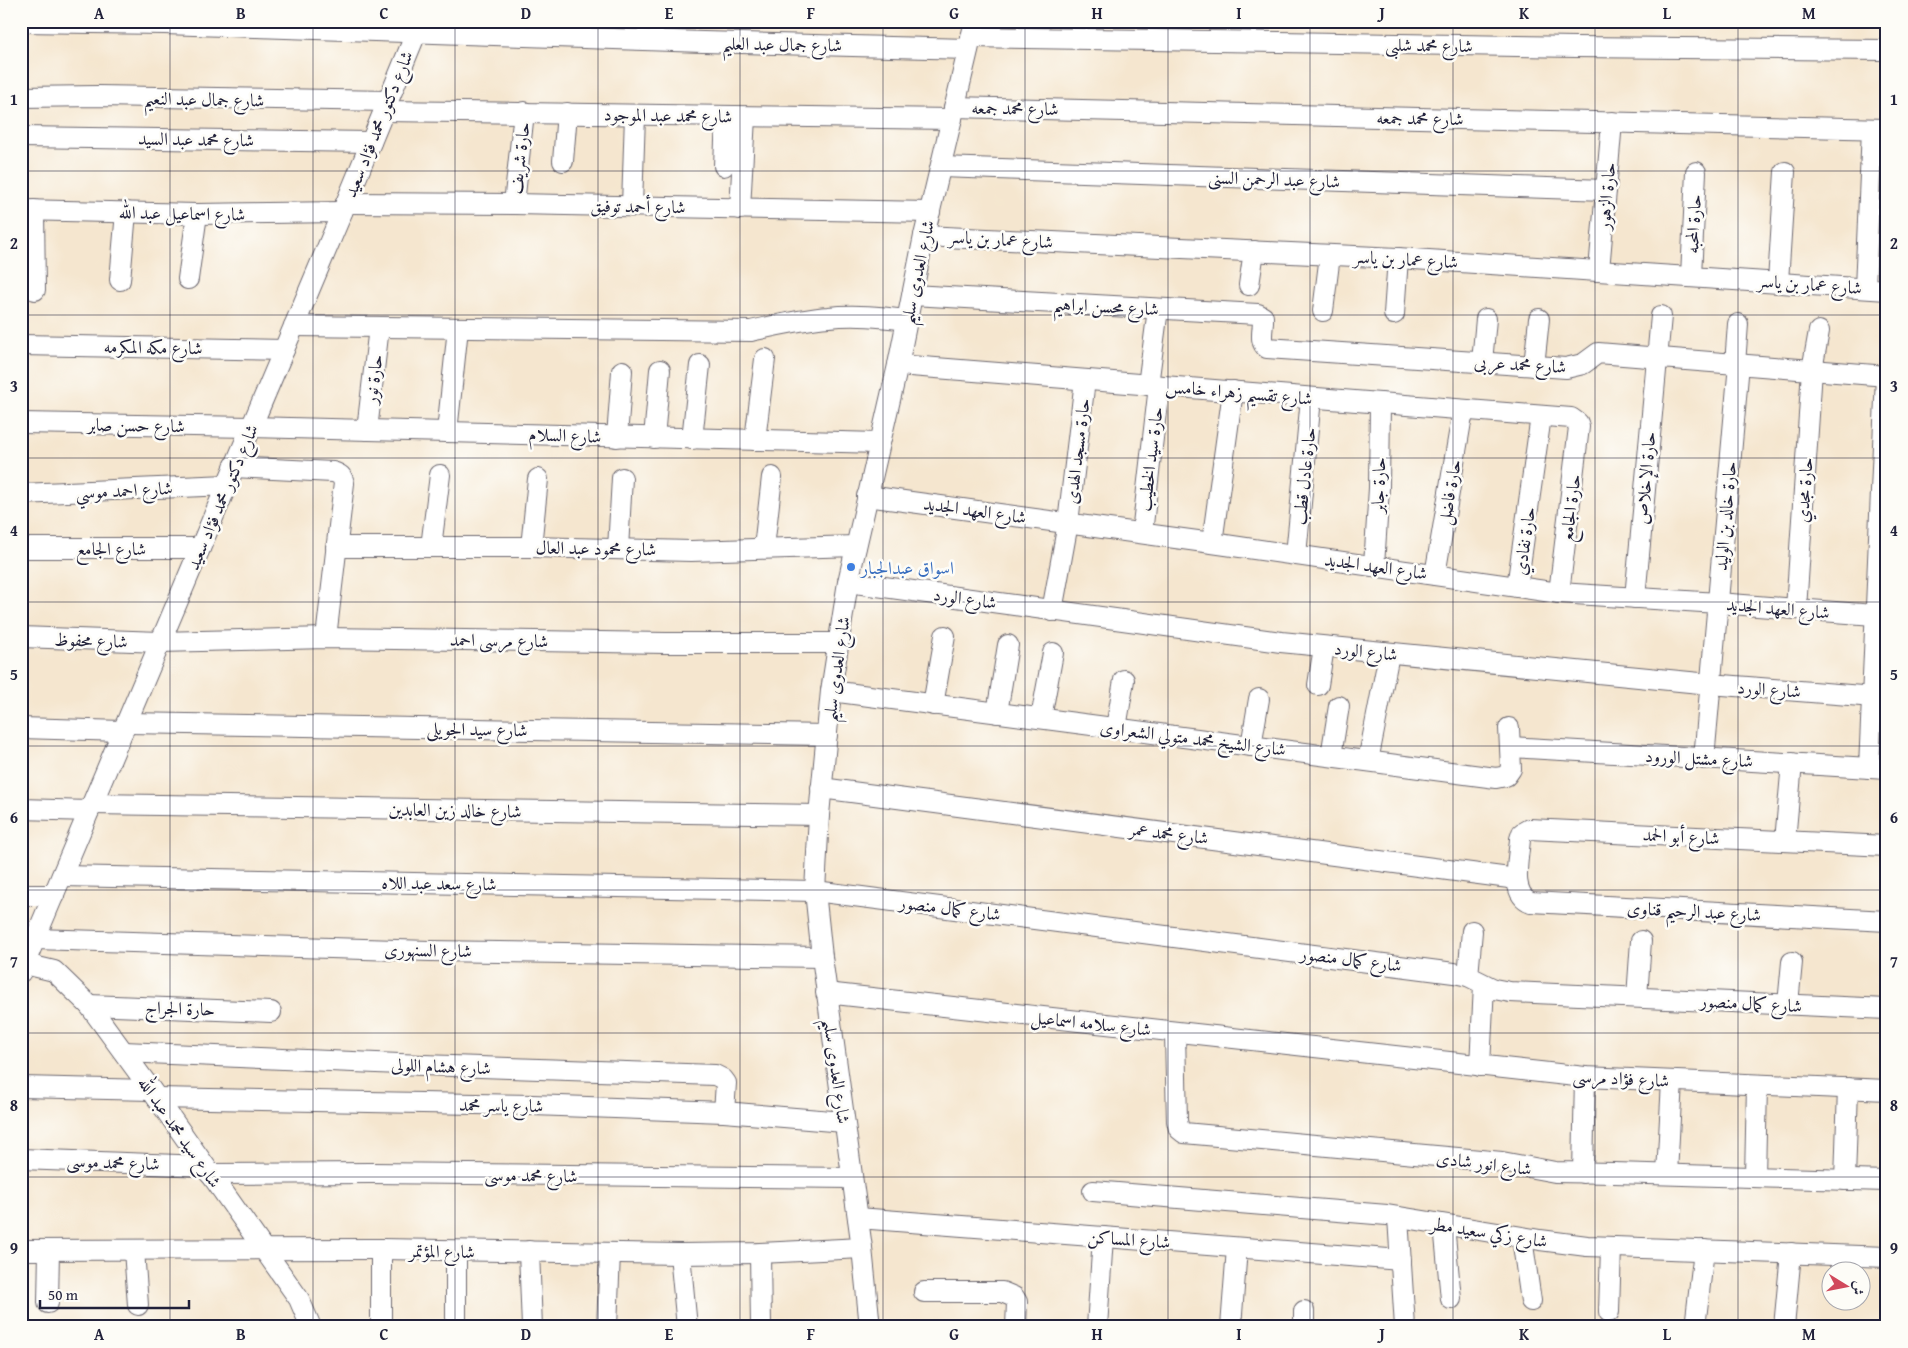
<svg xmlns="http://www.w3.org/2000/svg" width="1908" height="1348" font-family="'Gentium Book Plus',Amiri,serif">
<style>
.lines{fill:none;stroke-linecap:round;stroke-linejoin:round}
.street-casing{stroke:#6c676f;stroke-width:22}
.street{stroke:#fff;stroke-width:20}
.grid{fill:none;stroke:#22223b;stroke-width:1;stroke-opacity:0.55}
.shop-dot{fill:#3f7fe0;stroke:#fdfcf7;stroke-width:2}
.labels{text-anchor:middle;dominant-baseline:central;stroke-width:5;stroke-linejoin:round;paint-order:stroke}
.street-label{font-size:18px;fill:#22223b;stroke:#fdfcf7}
.shop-label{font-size:18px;fill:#366cbe;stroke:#fdfcf7;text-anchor:start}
.neatline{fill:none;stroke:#22223b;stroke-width:2}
.grid-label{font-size:16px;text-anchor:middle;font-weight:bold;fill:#22223b}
</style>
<rect width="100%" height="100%" fill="#fdfcf7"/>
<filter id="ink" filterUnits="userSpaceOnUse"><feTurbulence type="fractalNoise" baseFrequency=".02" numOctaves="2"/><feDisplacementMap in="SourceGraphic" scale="10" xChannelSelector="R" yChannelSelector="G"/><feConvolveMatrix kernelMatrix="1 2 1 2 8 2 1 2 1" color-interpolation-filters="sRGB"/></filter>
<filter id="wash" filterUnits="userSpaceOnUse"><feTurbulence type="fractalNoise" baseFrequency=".0096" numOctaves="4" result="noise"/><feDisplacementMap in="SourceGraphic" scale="20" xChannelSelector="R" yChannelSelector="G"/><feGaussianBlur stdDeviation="1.12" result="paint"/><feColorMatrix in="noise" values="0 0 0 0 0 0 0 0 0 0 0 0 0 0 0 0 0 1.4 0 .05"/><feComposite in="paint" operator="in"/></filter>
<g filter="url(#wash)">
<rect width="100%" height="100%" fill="#f5e6cf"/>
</g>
<g filter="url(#ink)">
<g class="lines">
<defs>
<g id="street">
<polyline points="21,22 164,24 703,42 968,49"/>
<polyline points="971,37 1575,47 1887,50"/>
<polyline points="21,97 98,96 388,101"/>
<polyline points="954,107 1887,129"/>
<polyline points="384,111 952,119"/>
<polyline points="21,137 371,142"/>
<polyline points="563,161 567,113"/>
<polyline points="724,166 726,116"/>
<polyline points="941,167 1606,190"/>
<polyline points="346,203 514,204 930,212"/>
<polyline points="514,204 524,112"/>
<polyline points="632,206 635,115"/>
<polyline points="740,209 745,117"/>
<polyline points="21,210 197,214 342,212"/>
<polyline points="34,210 35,290"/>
<polyline points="924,236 1398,258 1887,290"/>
<polyline points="1599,270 1612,122"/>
<polyline points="1691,276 1696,172"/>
<polyline points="188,279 197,214"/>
<polyline points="120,280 126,212"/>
<polyline points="1778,282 1785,172"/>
<polyline points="1249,285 1254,251"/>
<polyline points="1865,288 1872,129"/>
<path d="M912 295 1258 314 1263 317C1264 327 1258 342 1267 348L1566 368 1583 364 1598 353 1887 376"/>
<polyline points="1323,311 1330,255"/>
<polyline points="1394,314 1398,258"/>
<path d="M294 326 751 331C777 325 802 319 829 317 855 314 881 317 907 320"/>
<polyline points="21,345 284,350"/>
<polyline points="1482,362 1486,319"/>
<polyline points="1735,364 1738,324"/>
<polyline points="898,365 1571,418 1578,423 1579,427 1559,593"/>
<polyline points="1534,366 1539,319"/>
<polyline points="1148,385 1158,309"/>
<polyline points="21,423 251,427 879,443"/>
<polyline points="367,430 379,327"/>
<polyline points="447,432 458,328"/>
<polyline points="617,437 622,371"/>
<polyline points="654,438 660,370"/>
<polyline points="692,439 700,365"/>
<polyline points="755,440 765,359"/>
<path d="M234 467 333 472C340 474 342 476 344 483L326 638"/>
<polyline points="21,494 227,485"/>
<polyline points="867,496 1212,543 1559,593 1718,603 1887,616"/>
<polyline points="1142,533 1159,386"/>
<polyline points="1212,543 1233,391"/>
<polyline points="336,547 531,547 691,551 856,546"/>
<polyline points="431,547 440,475"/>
<polyline points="531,547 538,479"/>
<polyline points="21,548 200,548"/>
<polyline points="764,548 772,477"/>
<polyline points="618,549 622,478"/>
<polyline points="1296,555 1311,398"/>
<polyline points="1374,566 1379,488 1380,403"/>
<polyline points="1435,575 1463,410"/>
<polyline points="848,582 1281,642 1710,684 1887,698"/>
<polyline points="1517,587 1541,416"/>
<polyline points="1635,598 1661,316"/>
<polyline points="1796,609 1812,370 1819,331"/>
<polyline points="1052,611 1068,523 1085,380"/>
<polyline points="21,637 160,642 326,638 666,643 838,643"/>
<polyline points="1318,685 1324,647"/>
<polyline points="831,691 1496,778 1506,776 1511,769 1509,728"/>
<polyline points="933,705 945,636"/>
<polyline points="997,713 1008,645"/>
<polyline points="1041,718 1053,653"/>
<polyline points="127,723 827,735"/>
<polyline points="21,728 123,731"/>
<polyline points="1116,728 1124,680"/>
<polyline points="1251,746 1259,699"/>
<polyline points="1511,747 1887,769"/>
<polyline points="1331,756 1339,706"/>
<polyline points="1704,759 1739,364"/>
<polyline points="1368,761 1389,654"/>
<polyline points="1869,768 1886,376"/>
<polyline points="821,788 1517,879"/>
<polyline points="92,804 819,815"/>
<polyline points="21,809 89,811"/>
<polyline points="1785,841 1792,763"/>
<path d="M1887 846 1529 829 1522 833 1520 839C1519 858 1509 894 1531 902L1887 921"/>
<polyline points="62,876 815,891 1454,973 1468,976 1494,989 1510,992 1887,1009"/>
<polyline points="21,895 54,895"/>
<polyline points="35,939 430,951 822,957"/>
<polyline points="25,964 54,971 89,1005 157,1098 299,1299 311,1327"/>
<polyline points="21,972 346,203 421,21"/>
<polyline points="1468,976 1472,931"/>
<polyline points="826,993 1585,1077 1887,1090"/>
<polyline points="1637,997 1641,941"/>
<polyline points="1788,1004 1792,962"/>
<polyline points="89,1005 271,1012"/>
<polyline points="1175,1033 1177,1121 1179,1129 1184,1133 1502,1162 1555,1172 1614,1173 1887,1181"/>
<polyline points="124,1052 423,1065 715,1075 723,1079 726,1083 724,1112"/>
<polyline points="1480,1066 1484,985"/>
<polyline points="21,1087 151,1090"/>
<polyline points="157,1098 533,1105 724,1112 844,1122"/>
<polyline points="21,1159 204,1166"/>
<polyline points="1583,1173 1585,1077"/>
<polyline points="210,1174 371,1173 852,1178"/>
<polyline points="1667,1174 1672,1081"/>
<polyline points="1755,1177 1757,1085"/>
<polyline points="1845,1180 1848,1088"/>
<polyline points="1093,1191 1387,1215 1540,1240 1587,1246 1887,1257"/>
<polyline points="1398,1217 1405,1327"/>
<polyline points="858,1218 1401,1260"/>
<polyline points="1444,1225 1451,1299"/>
<polyline points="1522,1238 1531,1301"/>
<polyline points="381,1249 381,1327"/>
<polyline points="21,1250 381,1249 680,1254 760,1253 862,1248"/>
<polyline points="134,1250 138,1305"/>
<polyline points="456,1251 456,1327"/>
<polyline points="529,1251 532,1327"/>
<polyline points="760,1253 761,1327"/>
<polyline points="680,1254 687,1327"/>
<polyline points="924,1292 1002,1292 1014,1297 1017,1302 1016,1327"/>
<polyline points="48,1303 49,1250"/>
<polyline points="1609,1312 1611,1247"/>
<polyline points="607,1327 610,1253"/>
<polyline points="870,1327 862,1248 822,957 815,891 819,815 831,691 848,582 898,365 924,236 975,21"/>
<polyline points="1097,1327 1103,1237"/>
<polyline points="1231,1327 1237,1248"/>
<polyline points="1304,1327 1304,1311"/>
<polyline points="1695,1327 1704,1250"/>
<polyline points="1784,1327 1791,1253"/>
</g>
</defs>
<!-- street casing -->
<use href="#street" class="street-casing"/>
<!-- street -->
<use href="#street" class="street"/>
</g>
</g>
<!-- grid -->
<path class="grid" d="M170 21V1327M313 21V1327M455 21V1327M598 21V1327M740 21V1327M883 21V1327M1025 21V1327M1168 21V1327M1310 21V1327M1453 21V1327M1595 21V1327M1738 21V1327M21 171H1887M21 315H1887M21 458H1887M21 602H1887M21 746H1887M21 890H1887M21 1033H1887M21 1177H1887"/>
<!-- markers -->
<circle class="shop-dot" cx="851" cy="567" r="5"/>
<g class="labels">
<!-- street labels -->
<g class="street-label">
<text transform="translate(782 44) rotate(1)">شارع جمال عبد العليم</text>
<text transform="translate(1429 45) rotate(1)">شارع محمد شلبى</text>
<text transform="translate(204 99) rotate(1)">شارع جمال عبد النعيم</text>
<text transform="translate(1015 108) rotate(1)">شارع محمد جمعه</text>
<text transform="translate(668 115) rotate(1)">شارع محمد عبد الموجود</text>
<text transform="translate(1420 118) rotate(1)">شارع محمد جمعه</text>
<text transform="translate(378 124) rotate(-68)">شارع دكتور محمد فؤاد سعيد</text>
<text transform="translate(196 139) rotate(1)">شارع محمد عبد السيد</text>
<text transform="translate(519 158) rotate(-83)">حارة شريف</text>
<text transform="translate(1274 179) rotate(2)">شارع عبد الرحمن السنى</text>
<text transform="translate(1606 196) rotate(-85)">حارة الزهور</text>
<text transform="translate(638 206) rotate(1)">شارع أحمد توفيق</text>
<text transform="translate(182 213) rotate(1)">شارع اسماعيل عبد الله</text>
<text transform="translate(1693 224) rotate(-87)">حارة المحبه</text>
<text transform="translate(1001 239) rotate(3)">شارع عمار بن ياسر</text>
<text transform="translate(1406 259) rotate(3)">شارع عمار بن ياسر</text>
<text transform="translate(917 272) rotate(-78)">شارع العدوى سليم</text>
<text transform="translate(1810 284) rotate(4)">شارع عمار بن ياسر</text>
<text transform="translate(1106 306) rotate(3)">شارع محسن ابراهيم</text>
<text transform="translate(153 347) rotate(1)">شارع مكه المكرمه</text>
<text transform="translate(1520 364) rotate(3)">شارع محمد عربى</text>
<text transform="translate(373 379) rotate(-83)">حارة نور</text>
<text transform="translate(1239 392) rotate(5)">شارع تقسيم زهراء خامس</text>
<text transform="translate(136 425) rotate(1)">شارع حسن صابر</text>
<text transform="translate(565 435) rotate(2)">شارع السلام</text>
<text transform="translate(1077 451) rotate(-83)">حارة مسجد الهدى</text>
<text transform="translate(1150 459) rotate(-83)">حارة سيد الخطيب</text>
<text transform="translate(1304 476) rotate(-84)">حارة عادل قطب</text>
<text transform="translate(1645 478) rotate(-85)">حارة الإخلاص</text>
<text transform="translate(1378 485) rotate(-88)">حارة جابر</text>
<text transform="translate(124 490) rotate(-3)">شارع احمد موسي</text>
<text transform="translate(1804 490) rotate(-86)">حارة مجدي</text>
<text transform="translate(1449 492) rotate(-80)">حارة فاضل</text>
<text transform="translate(222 497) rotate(-67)">شارع دكتور محمد فؤاد سعيد</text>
<text transform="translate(1570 508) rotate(-83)">حارة الجامع</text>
<text transform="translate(975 510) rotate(8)">شارع العهد الجديد</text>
<text transform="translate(1725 516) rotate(-85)">حارة خالد بن الوليد</text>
<text transform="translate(1524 541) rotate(-82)">حارة نفادي</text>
<text x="111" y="548">شارع الجامع</text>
<text transform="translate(596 548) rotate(1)">شارع محمود عبد العال</text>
<text transform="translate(1376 566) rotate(8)">شارع العهد الجديد</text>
<text transform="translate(965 598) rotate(8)">شارع الورد</text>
<text transform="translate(1778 608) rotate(5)">شارع العهد الجديد</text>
<text transform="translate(91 640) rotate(2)">شارع محفوظ</text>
<text transform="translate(499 640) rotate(1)">شارع مرسى احمد</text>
<text transform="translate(1366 651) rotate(6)">شارع الورد</text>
<text transform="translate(836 669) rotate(-82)">شارع العدوى سليم</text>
<text transform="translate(1769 689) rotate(4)">شارع الورد</text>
<text transform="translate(477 729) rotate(1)">شارع سيد الجويلى</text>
<text transform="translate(1193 738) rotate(7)">شارع الشيخ محمد متولي الشعراوى</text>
<text transform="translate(1699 758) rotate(3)">شارع مشتل الورود</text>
<text transform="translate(455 810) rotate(1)">شارع خالد زين العابدين</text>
<text transform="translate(1169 833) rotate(7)">شارع محمد عمر</text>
<text transform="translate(1681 836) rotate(3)">شارع أبو الحمد</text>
<text transform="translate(439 883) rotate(1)">شارع سعد عبد اللاه</text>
<text transform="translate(950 908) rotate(7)">شارع كمال منصور</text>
<text transform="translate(1694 911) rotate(3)">شارع عبد الرحيم قناوى</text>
<text transform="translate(428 950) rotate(1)">شارع السنهورى</text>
<text transform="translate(1351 959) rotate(7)">شارع كمال منصور</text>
<text transform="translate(1751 1003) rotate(3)">شارع كمال منصور</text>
<text transform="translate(180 1008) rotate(2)">حارة الجراج</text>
<text transform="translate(1091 1023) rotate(6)">شارع سلامه اسماعيل</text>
<text transform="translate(441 1066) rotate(2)">شارع هشام اللولى</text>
<text transform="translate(837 1071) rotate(82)">شارع العدوى سليم</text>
<text transform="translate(1621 1078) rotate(3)">شارع فؤاد مرسى</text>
<text transform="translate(501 1105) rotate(1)">شارع ياسر محمد</text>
<text transform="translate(180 1132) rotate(55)">شارع سيد محمد عبد الله</text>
<text transform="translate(113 1162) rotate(2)">شارع محمد موسى</text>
<text transform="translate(1484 1163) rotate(7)">شارع انور شادى</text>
<text transform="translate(531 1175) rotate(1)">شارع محمد موسى</text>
<text transform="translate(1489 1232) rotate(9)">شارع زكي سعيد مطر</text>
<text transform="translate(1129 1239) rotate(4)">شارع المساكن</text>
<text transform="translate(442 1251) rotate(1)">شارع المؤتمر</text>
</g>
<!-- shop labels -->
<g class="shop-label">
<text x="861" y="567">اسواق عبدالجبار</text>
</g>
</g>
<!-- margin -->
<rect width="1908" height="1348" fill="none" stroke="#fdfcf7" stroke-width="55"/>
<!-- north arrow -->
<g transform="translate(1846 1286) rotate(100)"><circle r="24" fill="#fdfcf7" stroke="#a5a5ac"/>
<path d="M0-4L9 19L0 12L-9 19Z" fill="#d1495b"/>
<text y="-8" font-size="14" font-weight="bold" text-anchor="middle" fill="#22223b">ش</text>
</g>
<!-- scale -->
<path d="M40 1300v8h149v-8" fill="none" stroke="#22223b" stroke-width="2.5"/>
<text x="48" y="1300" font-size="15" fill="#22223b" stroke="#fdfcf7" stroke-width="4" paint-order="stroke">50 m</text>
<rect x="28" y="28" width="1852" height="1292" class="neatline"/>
<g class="grid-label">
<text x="99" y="19">A</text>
<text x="241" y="19">B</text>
<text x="384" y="19">C</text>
<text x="526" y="19">D</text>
<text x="669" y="19">E</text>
<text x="811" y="19">F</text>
<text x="954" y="19">G</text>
<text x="1097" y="19">H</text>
<text x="1239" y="19">I</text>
<text x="1382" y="19">J</text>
<text x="1524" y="19">K</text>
<text x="1667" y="19">L</text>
<text x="1809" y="19">M</text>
<text x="14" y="105">1</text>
<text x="1894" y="105">1</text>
<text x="14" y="249">2</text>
<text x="1894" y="249">2</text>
<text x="14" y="392">3</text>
<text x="1894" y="392">3</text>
<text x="14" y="536">4</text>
<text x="1894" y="536">4</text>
<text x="14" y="680">5</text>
<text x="1894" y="680">5</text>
<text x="14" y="823">6</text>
<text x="1894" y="823">6</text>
<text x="14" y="967">7</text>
<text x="1894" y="967">7</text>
<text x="14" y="1111">8</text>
<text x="1894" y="1111">8</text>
<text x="14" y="1254">9</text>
<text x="1894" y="1254">9</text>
<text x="99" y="1340">A</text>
<text x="241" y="1340">B</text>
<text x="384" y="1340">C</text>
<text x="526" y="1340">D</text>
<text x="669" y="1340">E</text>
<text x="811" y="1340">F</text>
<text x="954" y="1340">G</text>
<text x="1097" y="1340">H</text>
<text x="1239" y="1340">I</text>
<text x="1382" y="1340">J</text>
<text x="1524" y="1340">K</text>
<text x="1667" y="1340">L</text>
<text x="1809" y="1340">M</text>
</g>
</svg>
